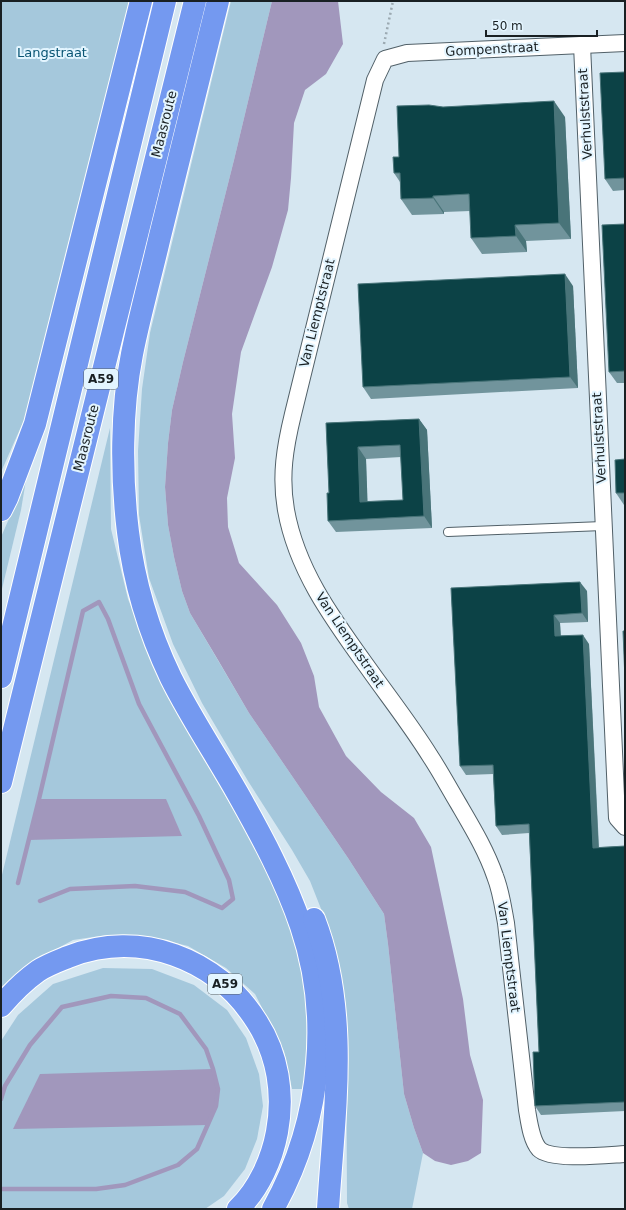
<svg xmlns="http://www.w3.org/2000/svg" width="626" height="1210" font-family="'DejaVu Sans',sans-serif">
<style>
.green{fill:#a5c8dc}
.water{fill:#a197bc}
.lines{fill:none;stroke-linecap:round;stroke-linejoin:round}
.stream{stroke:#a197bc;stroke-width:4.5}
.service-casing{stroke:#516068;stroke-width:10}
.minor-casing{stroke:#516068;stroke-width:18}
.motorway-casing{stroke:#fff;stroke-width:24}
.path{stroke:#9ba9b1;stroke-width:2.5;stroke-dasharray:2 3;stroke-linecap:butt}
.service{stroke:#fff;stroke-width:8}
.minor{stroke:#fff;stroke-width:16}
.motorway{stroke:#7499f0;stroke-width:22}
.wall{fill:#71949c;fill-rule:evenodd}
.shaded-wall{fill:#497479}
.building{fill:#0c4246;stroke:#497479;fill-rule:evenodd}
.labels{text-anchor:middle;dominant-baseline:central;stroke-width:4;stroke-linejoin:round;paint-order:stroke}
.shield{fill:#e3f5ff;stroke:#566065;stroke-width:1}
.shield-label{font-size:12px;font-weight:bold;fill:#192023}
.street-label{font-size:13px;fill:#192023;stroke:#e3f5ff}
.park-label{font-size:13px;fill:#095574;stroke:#e3f5ff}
</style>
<rect width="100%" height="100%" fill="#d6e7f1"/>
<!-- green -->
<g class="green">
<polygon points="1,1 139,1 36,386 24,420 1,472"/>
<polygon points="231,1 272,1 234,160 183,362 172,410 168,443 165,487 168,525 174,557 182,591 190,613 249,713 348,858 384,914 388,944 404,1094 414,1128 423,1153 412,1209 349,1209 347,1203 346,1006 340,972 329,929 310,881 292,850 248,781 202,703 173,644 149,578 139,515 138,451 142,389 150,333"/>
<polygon points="110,428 111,529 128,599 166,694 262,859 287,909 302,956 311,1049 304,1089 292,1089 284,1051 255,994 226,968 188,946 146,936 107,935 73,940 38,959 1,987 1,879"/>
<polygon points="26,480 21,510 1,593 1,537"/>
<polygon points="103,968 152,969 194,985 227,1010 246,1038 259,1074 263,1106 257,1139 245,1169 224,1196 205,1209 1,1209 1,1041 18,1015 53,984"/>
</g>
<!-- water -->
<g class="water">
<polygon points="272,1 338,1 343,44 326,74 305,90 294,123 291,178 288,210 272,267 241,352 232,414 235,458 227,498 228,527 239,563 277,605 301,643 314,676 319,707 346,756 381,792 414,818 431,847 463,999 470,1055 483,1100 481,1153 468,1161 451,1165 435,1161 423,1153 414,1128 404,1094 388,944 384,914 348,858 249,713 218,660 190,613 182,591 174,557 168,525 165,487 168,443 172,410 183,362 234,160"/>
<polygon points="39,799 166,799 182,836 28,840"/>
<polygon points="213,1069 218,1089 216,1106 208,1125 13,1129 40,1074"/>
</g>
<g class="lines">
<!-- stream -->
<g class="stream">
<polyline points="18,883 39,799 83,611 99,602 108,619 139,704 199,816 229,880 233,899 222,908 185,892 135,886 70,889 40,901"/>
<polyline points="1,1099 5,1086 30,1045 62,1007 111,996 146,998 180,1014 206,1049 213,1069 218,1089 216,1106 197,1149 178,1165 125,1185 96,1189 1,1189"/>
</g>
<defs>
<polyline id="service" points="448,532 603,526"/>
<g id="minor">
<path d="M625 43 407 53 385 59 375 80 293 414C285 447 280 476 286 510 297 572 335 622 371 672 391 700 412 727 430 756 440 771 449 788 458 803 472 827 486 850 495 876 501 891 503 907 506 923L527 1110C529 1121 531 1140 539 1149 551 1161 607 1155 625 1154"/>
<polyline points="582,45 617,818 625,827"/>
</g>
<g id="motorway">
<path d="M218 1C199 79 179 158 160 236 151 275 140 314 132 354 121 410 121 475 128 532 134 582 149 632 171 678 191 718 216 755 238 794 261 835 286 881 301 926 316 970 321 1018 317 1064 313 1115 298 1164 273 1209"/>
<polyline points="1,510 7,498 35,424 141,1"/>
<polyline points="1,677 165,1"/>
<polyline points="1,782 195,1"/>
<path d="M314 919C350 1012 334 1113 328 1209"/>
<path d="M1 1006C12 993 24 981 38 971 47 965 58 961 68 957 140 929 217 958 257 1022 278 1055 284 1094 277 1132 272 1159 259 1189 238 1209"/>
</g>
</defs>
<!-- service casing -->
<use href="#service" class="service-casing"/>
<!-- minor casing -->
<use href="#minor" class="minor-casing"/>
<!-- motorway casing -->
<use href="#motorway" class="motorway-casing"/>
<!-- path -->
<polyline class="path" points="384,44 393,1"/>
<!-- service -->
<use href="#service" class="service"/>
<!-- minor -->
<use href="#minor" class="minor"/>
<!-- motorway -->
<use href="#motorway" class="motorway"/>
</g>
<!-- wall -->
<g class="wall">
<polygon points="625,72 625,190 613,191 605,179"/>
<polygon points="443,107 565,117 571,239 526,241 527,252 482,254 471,238 470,211 444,212 444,214 412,215 401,199 400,182 394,173 399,157"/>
<polygon points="625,224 625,383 617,383 609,372"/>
<polygon points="573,286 578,388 371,399 363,387"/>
<path d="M419 419 427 430 432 528 336 532 328 521 329 493 326 423ZM401 457 403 500 367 501 366 459Z"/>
<polygon points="625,459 625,505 624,505 616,493"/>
<polygon points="451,588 587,591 588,622 560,623 561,636 589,644 599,847 625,846 625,1111 541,1115 535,1106 539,1052 529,833 502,835 496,826 493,774 466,775 460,766"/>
</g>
<!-- shaded-wall -->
<g class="shaded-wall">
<polygon points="554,101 565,117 571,239 559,223"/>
<polygon points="433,196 444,212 444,214 433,198"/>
<polygon points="515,225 526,241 527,252 516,236"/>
<polygon points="565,274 573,286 578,388 570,377"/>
<polygon points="419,419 427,430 432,528 424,516"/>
<polygon points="358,447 366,459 368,513 360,502"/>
<polygon points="580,582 587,591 588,622 582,613"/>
<polygon points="554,615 560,623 561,645 555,636"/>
<polygon points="583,635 589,644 599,856 593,848"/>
</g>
<!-- building -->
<g class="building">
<polygon points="625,72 625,178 605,179 600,73"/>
<polygon points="554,101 559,223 515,225 516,236 471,238 469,194 433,196 433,198 401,199 400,173 394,173 393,157 399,157 397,106 429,105 443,107"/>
<polygon points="625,224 625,371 609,372 602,225"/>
<polygon points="565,274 570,377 363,387 358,284"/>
<path d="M419 419 424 516 328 521 327 493H329L326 423ZM400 445 403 500 360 502 358 447Z"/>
<polygon points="625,459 625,493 616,493 615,460"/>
<polygon points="580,582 582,613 554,615 555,636 583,635 593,848 625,846 625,1102 535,1106 533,1052 539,1052 529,824 496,826 493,765 460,766 451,588"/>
<polygon points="623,631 625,631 625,680"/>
</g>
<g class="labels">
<!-- shield labels -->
<g class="shield">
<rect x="84" y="369" width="34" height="20" rx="3"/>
<rect x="208" y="974" width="34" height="20" rx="3"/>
</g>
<g class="shield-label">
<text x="101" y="379">A59</text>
<text x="225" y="984">A59</text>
</g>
<!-- street labels -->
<g class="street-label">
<text transform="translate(492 49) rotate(-3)">Gompenstraat</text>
<text transform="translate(585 114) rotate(-93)">Verhulststraat</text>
<text transform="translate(164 124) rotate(-76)">Maasroute</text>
<text transform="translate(317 313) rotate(-76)">Van Liemptstraat</text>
<text transform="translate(86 438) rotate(-76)">Maasroute</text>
<text transform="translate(599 438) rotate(-93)">Verhulststraat</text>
<text transform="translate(350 640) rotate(56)">Van Liemptstraat</text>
<text transform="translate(509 957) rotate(83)">Van Liemptstraat</text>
</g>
<!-- park labels -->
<g class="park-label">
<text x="52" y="52">Langstraat</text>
</g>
</g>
<!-- border -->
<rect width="626" height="1210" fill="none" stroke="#192023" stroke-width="4"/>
<!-- scale -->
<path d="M486 30v6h111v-6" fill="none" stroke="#192023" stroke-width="2"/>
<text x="492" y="30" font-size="12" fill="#192023" stroke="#e3f5ff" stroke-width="3" paint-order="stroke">50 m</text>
</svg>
